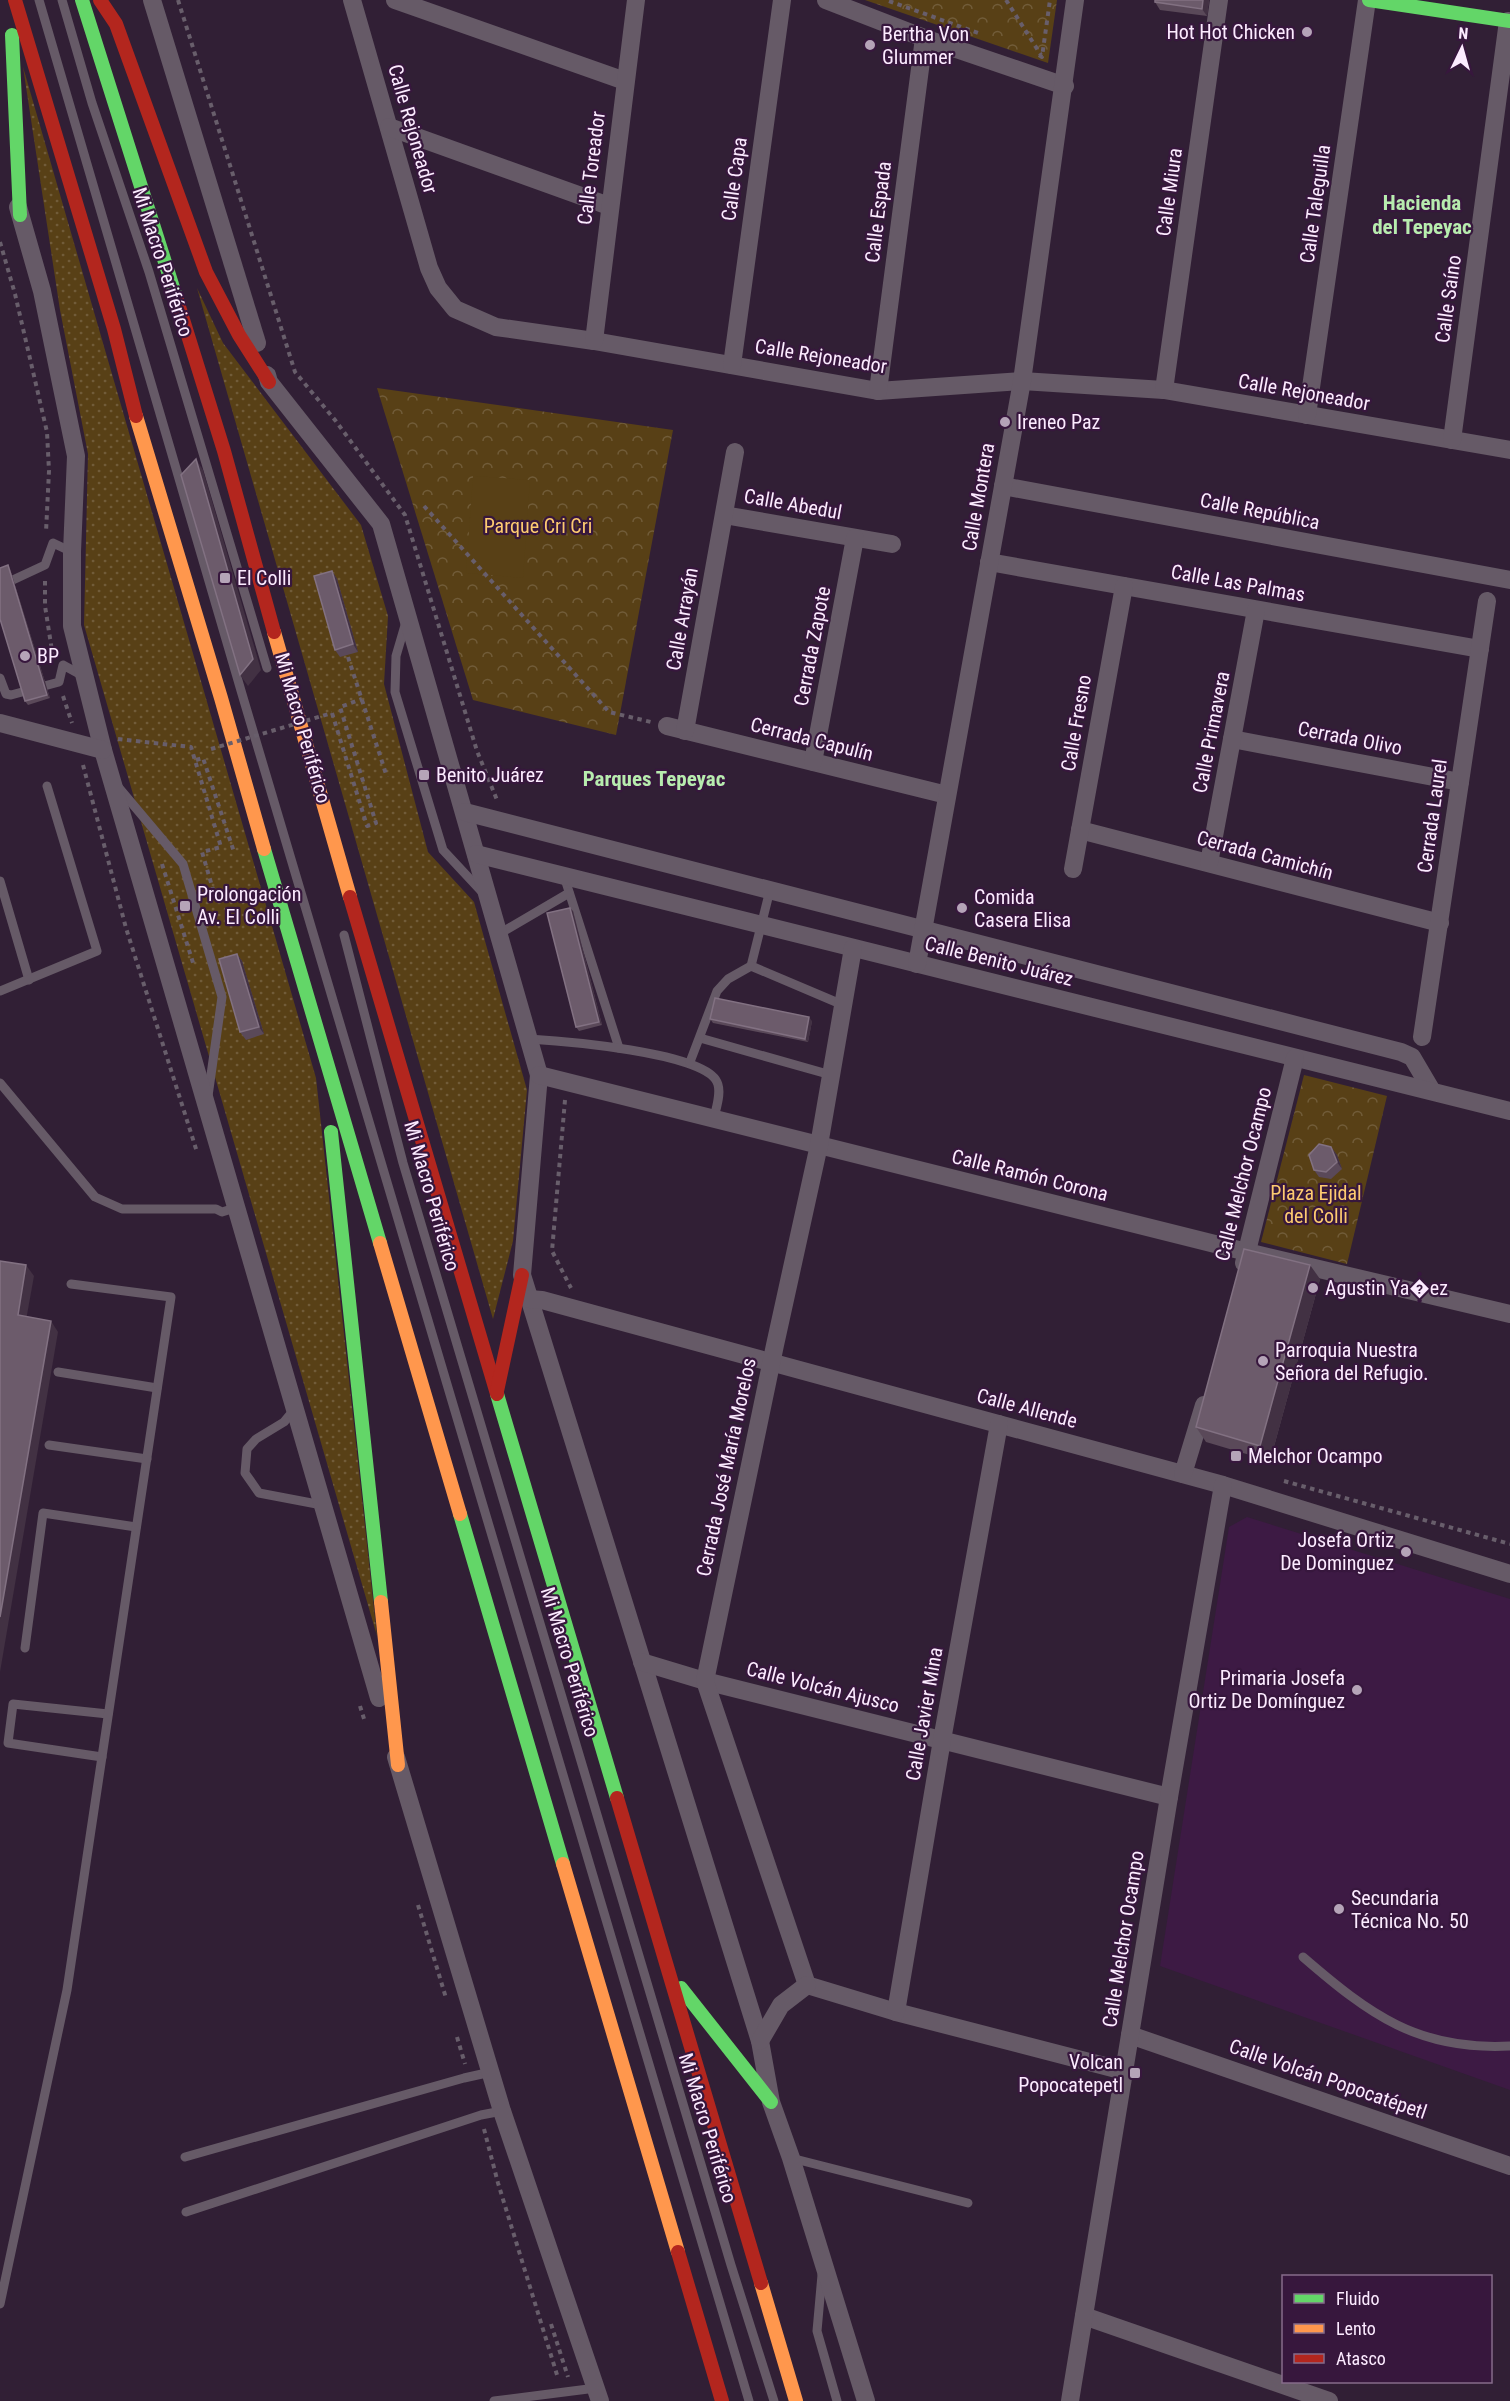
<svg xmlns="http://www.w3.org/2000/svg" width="1510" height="2401" font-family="'Roboto Condensed',sans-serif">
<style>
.built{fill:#3d1a44}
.grass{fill:url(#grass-dots)}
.park{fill:url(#park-crowns)}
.pitch{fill:#584016}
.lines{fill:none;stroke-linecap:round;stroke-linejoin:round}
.path{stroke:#685e6b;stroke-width:4;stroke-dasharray:4.5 4.5;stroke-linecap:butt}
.lane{stroke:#665a67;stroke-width:9}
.street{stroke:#665a67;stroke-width:18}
.fast{stroke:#63d668;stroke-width:14}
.slow{stroke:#ff974d;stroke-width:14}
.jam{stroke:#b3261e;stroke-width:14}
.path-bridge{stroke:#685e6b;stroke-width:4;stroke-dasharray:4.5 4.5;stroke-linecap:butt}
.wall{fill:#5a4959}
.shaded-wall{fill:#423143}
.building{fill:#6c5b6b;stroke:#827182;stroke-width:1.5}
.poi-dot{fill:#b5a4b8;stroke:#37173d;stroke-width:2}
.labels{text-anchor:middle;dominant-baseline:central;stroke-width:4.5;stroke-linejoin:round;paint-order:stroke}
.poi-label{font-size:20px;fill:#fcebff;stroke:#37173d;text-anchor:start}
.street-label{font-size:20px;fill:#fcebff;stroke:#37173d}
.park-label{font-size:20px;fill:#fdcb70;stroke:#37173d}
.neighbourhood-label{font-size:21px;font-weight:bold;fill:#b7ecae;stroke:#37173d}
</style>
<defs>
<pattern id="grass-dots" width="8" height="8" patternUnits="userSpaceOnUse" patternTransform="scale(1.5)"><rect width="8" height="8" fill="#584016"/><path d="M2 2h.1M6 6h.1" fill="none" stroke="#715c39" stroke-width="1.8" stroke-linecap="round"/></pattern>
<pattern id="park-crowns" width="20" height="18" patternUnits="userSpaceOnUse" patternTransform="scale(1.5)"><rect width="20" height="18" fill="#584016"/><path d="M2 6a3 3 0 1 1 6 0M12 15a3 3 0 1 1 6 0" fill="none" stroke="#715c39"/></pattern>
</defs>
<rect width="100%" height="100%" fill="#311f35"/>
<!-- built -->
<polygon class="built" points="1247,1517 1510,1599 1510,2090 1160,1966 1229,1527"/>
<!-- grass -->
<g class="grass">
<polygon points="23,67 316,1078 377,1636 84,625 88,454 60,310"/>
<polygon points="197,288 223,343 361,525 388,616 384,684 428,852 474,902 527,1090 513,1241 493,1319"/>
</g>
<!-- park -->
<g class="park">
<polygon points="865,0 1057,0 1048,63"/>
<polygon points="377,388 673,430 616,735 473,700"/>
<polygon points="1304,1075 1387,1096 1347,1264 1261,1242"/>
</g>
<!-- pitch -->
<polygon class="pitch" points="473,476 530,480 523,578 466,573"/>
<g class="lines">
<!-- path -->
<g class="path">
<polyline points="178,0 295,372 335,420 405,515 477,751 497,800"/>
<polyline points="1006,0 1041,55"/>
<polyline points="889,1 978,33"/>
<polyline points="1039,55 1042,57 1050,0"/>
<polyline points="0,242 15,294 47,432 49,471 46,532"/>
<polyline points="424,506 609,712 651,722"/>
<polyline points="45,581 45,606 53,657"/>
<polyline points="348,657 387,777"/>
<polyline points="63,696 72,723"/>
<polyline points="332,713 367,826 376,823 340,707 362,699"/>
<polyline points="118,739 191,747 221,847 202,852 217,903"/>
<polyline points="196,760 203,758 234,852"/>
<polyline points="83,765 126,928 197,1152"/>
<polyline points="162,864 194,966"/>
<polyline points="565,1100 552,1251 571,1288"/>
<polyline points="1284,1481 1510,1544"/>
<polyline points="360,1706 365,1722"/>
<polyline points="418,1905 446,1998"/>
<polyline points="457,2037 465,2064"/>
<polyline points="484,2129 498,2183 558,2378"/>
<polyline points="551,2324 568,2377"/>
</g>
<!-- lane -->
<g class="lane">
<polyline points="39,0 242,694 749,2401"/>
<polyline points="62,0 92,103 149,272 267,668"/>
<polyline points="0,586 45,565 53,543 72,552"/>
<polyline points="406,622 396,656 395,692 443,850 483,893"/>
<polyline points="0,678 6,694 11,695 59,682 63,665 85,677"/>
<polyline points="119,788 183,864 222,997 208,1096"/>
<polyline points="564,876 619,1048"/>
<polyline points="0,881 29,980"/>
<polyline points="499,934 569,893"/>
<polyline points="344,935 403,1163 731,2265 774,2401"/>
<polyline points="751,966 770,890"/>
<polyline points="0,991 97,951 47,786"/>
<polyline points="700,1038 831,1075"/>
<path d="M529 1039C562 1041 704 1052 717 1082 722 1092 716 1108 714 1118"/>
<polyline points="690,1062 717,991 728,979 751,966 843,1005"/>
<polyline points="0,1083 95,1197 122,1209 216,1209 222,1212 235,1208"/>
<polyline points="58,1372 157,1388"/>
<polyline points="294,1410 284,1422 256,1439 247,1449 245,1473 259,1493 322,1505"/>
<polyline points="49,1445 147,1459"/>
<polyline points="25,1648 43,1513 136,1527"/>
<polyline points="102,1757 8,1743 13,1704 108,1714"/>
<path d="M1303 1957C1369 2014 1418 2051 1510 2046"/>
<polyline points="185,2157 464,2078 491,2072"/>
<polyline points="791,2158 968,2203"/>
<polyline points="186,2212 481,2115 502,2111"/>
<polyline points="822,2275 817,2331 837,2401"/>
<polyline points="0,2304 67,1990 171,1297 71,1284"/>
<polyline points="494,2401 596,2388"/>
</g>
<!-- street -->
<g class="street">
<polyline points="152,0 257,343"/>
<polyline points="352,0 429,268 438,288 455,309 496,327 594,341 878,391 1022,381 1164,390 1510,450"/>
<polyline points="395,0 625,81"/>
<polyline points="826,0 924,38 1065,86"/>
<polyline points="389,127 609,206"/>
<polyline points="18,207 42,291 76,456 72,552 72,626 103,750 379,1698"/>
<polyline points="594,341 636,0"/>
<polyline points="732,365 782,0"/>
<polyline points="267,375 269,382 381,524 539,1075 522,1275 760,2041 771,2102 791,2158 866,2401"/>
<polyline points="1164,390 1219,0"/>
<polyline points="878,391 924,38"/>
<polyline points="1307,415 1367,0"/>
<polyline points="1452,440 1508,21"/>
<polyline points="1003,486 1510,580"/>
<polyline points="724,515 892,544"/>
<polyline points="989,562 1480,649"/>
<polyline points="0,723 103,750"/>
<polyline points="667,726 947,795"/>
<polyline points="685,731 735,452"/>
<polyline points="1232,739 1460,782"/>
<polyline points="813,762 855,538"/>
<polyline points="465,812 1401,1052 1412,1057 1432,1091"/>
<polyline points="1080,830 1440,923"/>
<polyline points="476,854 1510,1111"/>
<polyline points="1209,863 1256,610"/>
<polyline points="1073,869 1124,586"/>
<polyline points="917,964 1022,381 1075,0"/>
<polyline points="1422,1037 1487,601"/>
<polyline points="539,1075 1247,1252 1510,1314"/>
<polyline points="1244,1263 1295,1058"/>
<polyline points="529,1299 542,1300 1223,1485 1510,1574"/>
<polyline points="1183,1474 1204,1405"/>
<polyline points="642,1662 705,1681 1169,1797"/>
<polyline points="396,1757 502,2111 600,2401"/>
<polyline points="807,1985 705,1681 775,1345 819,1145 853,948"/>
<polyline points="807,1985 896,2012 1124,2071"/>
<polyline points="896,2012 942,1740 999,1424"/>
<polyline points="1130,2035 1510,2166"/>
<polyline points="760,2041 781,2005 807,1985"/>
<polyline points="1084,2316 1329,2401"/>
<polyline points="1070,2401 1169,1797 1223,1485"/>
</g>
<!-- fast -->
<g class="fast">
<polyline points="82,0 176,297"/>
<polyline points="1369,0 1510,21"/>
<polyline points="12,35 20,215"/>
<polyline points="264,849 380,1243"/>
<polyline points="331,1132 381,1602"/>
<polyline points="497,1394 617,1798"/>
<polyline points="460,1514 563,1864"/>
<polyline points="681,1988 771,2102"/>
</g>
<!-- slow -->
<g class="slow">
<polyline points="136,416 221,698 264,849"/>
<polyline points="274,632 350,897"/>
<polyline points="380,1243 460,1514"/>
<polyline points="381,1602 398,1765"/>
<polyline points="563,1864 678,2252"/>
<polyline points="761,2283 796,2401"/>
</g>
<!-- jam -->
<g class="jam">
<polyline points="15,0 114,329 136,416"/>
<polyline points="100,0 116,24 206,272 239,335 269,382"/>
<polyline points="176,297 224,451 274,632"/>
<polyline points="350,897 497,1394"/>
<polyline points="497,1391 522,1275"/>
<polyline points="617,1798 761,2283"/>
<polyline points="678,2252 722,2401"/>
</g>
<!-- path-bridge -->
<polyline class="path-bridge" points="211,749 332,713"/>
</g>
<!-- wall -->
<g class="wall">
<polygon points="1209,0 1207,16 1160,10 1155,2"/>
<polygon points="10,569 50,698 28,705 25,701"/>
<polygon points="332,571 337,579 358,652 340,657 335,650"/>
<polygon points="573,911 602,1025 579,1031 576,1027"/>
<polygon points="237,954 242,961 264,1034 246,1040 240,1032"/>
<polygon points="710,1019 812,1021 808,1042 713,1023"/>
<polygon points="1331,1147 1337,1155 1342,1169 1331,1179 1319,1177 1314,1170"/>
<polygon points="1320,1279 1270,1461 1206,1442 1196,1427"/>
</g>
<!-- shaded-wall -->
<g class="shaded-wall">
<polygon points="1203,0 1209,0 1207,16 1202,9"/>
<polygon points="196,459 203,470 261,670 248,686 240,675"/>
<polygon points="8,565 10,569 50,698 47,695"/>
<polygon points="332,571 337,579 358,652 353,644"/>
<polygon points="570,908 573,911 602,1025 599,1022"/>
<polygon points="237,954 242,961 264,1034 259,1027"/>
<polygon points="809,1017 812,1021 808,1042 805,1039"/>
<polygon points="1331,1147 1337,1155 1342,1169 1337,1162"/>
<polygon points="26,1265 34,1276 25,1326 18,1315"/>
<polygon points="1310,1265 1320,1279 1270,1461 1260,1446"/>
<polygon points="51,1321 58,1332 0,1672 0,1617"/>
</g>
<!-- building -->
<g class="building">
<polygon points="1155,0 1203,0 1202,9 1155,2"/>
<polygon points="196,459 253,659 240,675 181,475"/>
<polygon points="8,565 47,695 25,701 0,619 0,568"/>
<polygon points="332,571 353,644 335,650 314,576"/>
<polygon points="570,908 599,1022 576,1027 547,913"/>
<polygon points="237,954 259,1027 240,1032 219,959"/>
<polygon points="715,998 809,1017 805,1039 710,1019"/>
<polygon points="1319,1144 1331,1147 1337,1162 1326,1172 1314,1170 1309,1155"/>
<polygon points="1244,1249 1310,1265 1260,1446 1196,1427"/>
<polygon points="0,1261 26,1265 18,1315 51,1321 0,1617"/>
</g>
<!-- markers -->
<g class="poi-dot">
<circle cx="1307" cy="32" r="6"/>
<circle cx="870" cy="45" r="6"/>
<circle cx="1005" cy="422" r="6"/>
<rect x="219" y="572" width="12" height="12" rx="3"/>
<circle cx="25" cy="656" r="6"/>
<rect x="418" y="769" width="12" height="12" rx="3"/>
<rect x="179" y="900" width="12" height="12" rx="3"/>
<circle cx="962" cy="908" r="6"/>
<circle cx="1313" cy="1288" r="6"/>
<circle cx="1263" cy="1361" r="6"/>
<rect x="1230" y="1450" width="12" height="12" rx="3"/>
<circle cx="1406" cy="1552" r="6"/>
<circle cx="1357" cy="1690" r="6"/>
<circle cx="1339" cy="1909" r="6"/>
<rect x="1129" y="2067" width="12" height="12" rx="3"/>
</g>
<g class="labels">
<!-- poi labels -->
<g class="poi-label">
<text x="1295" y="32" text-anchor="end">Hot Hot Chicken</text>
<text x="882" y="34">Bertha Von<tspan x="882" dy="23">Glummer</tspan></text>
<text x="1017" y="422">Ireneo Paz</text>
<text x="237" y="578">El Colli</text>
<text x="37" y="656">BP</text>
<text x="436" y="775">Benito Juárez</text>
<text x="197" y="894">Prolongación<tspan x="197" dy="23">Av. El Colli</tspan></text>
<text x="974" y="897">Comida<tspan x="974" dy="23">Casera Elisa</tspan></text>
<text x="1325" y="1288">Agustin Ya�ez</text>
<text x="1275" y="1350">Parroquia Nuestra<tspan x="1275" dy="23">Señora del Refugio.</tspan></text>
<text x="1248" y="1456">Melchor Ocampo</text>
<text x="1394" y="1540" text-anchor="end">Josefa Ortiz<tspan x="1394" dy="23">De Dominguez</tspan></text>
<text x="1345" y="1678" text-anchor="end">Primaria Josefa<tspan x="1345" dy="23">Ortiz De Domínguez</tspan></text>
<text x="1351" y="1898">Secundaria<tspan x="1351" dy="23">Técnica No. 50</tspan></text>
<text x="1123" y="2062" text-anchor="end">Volcan<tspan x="1123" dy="23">Popocatepetl</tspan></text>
</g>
<!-- street labels -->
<g class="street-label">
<text transform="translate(413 129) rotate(74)">Calle Rejoneador</text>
<text transform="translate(591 168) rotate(-83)">Calle Toreador</text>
<text transform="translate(734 179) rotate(-82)">Calle Capa</text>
<text transform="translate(1169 192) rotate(-82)">Calle Miura</text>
<text transform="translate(1315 204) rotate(-82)">Calle Taleguilla</text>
<text transform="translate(878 212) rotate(-83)">Calle Espada</text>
<text transform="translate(163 262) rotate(72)">Mi Macro Periférico</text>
<text transform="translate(1448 299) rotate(-82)">Calle Saíno</text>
<text transform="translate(821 356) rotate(9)">Calle Rejoneador</text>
<text transform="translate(1304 392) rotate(10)">Calle Rejoneador</text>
<text transform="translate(978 497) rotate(-80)">Calle Montera</text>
<text transform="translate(793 504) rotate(10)">Calle Abedul</text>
<text transform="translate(1260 511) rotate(11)">Calle República</text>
<text transform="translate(1238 583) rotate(10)">Calle Las Palmas</text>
<text transform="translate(682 619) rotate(-80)">Calle Arrayán</text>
<text transform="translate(812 646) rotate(-79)">Cerrada Zapote</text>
<text transform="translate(1076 723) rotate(-80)">Calle Fresno</text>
<text transform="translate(303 728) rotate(74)">Mi Macro Periférico</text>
<text transform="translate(1211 732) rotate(-79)">Calle Primavera</text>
<text transform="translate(1350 738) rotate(11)">Cerrada Olivo</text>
<text transform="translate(812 739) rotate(14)">Cerrada Capulín</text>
<text transform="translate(1432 816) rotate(-82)">Cerrada Laurel</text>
<text transform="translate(1265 855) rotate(15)">Cerrada Camichín</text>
<text transform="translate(999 961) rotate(14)">Calle Benito Juárez</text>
<text transform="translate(1243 1174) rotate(-76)">Calle Melchor Ocampo</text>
<text transform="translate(1030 1175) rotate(14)">Calle Ramón Corona</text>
<text transform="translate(432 1196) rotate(74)">Mi Macro Periférico</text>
<text transform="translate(1027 1408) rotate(15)">Calle Allende</text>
<text transform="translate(726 1467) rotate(-78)">Cerrada José María Morelos</text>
<text transform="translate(570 1662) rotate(73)">Mi Macro Periférico</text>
<text transform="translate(823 1687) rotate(14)">Calle Volcán Ajusco</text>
<text transform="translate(924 1714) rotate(-80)">Calle Javier Mina</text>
<text transform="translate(1123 1939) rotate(-81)">Calle Melchor Ocampo</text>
<text transform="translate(1328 2079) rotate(19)">Calle Volcán Popocatépetl</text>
<text transform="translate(708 2128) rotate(73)">Mi Macro Periférico</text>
</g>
<!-- park labels -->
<g class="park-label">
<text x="538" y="526">Parque Cri Cri</text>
<text x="1316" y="1193">Plaza Ejidal<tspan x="1316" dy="23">del Colli</tspan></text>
</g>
<!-- neighbourhood labels -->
<g class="neighbourhood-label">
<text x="1422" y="203">Hacienda<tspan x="1422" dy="24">del Tepeyac</tspan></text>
<text x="654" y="779">Parques Tepeyac</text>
</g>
</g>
<!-- legend -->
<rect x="1282" y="2275" width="210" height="108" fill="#37173d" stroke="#866c8b" stroke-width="1.5"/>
<rect x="1294" y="2294" width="30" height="9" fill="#63d668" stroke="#866c8b" stroke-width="1.5"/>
<text x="1336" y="2305" font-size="18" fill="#fcebff">Fluido</text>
<rect x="1294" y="2324" width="30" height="9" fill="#ff974d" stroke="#866c8b" stroke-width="1.5"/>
<text x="1336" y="2335" font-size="18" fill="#fcebff">Lento</text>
<rect x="1294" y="2354" width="30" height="9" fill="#b3261e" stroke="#866c8b" stroke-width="1.5"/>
<text x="1336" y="2365" font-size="18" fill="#fcebff">Atasco</text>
<!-- north arrow -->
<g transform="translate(1462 48) rotate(5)" stroke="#37173d" stroke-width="4.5" paint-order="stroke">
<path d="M0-4.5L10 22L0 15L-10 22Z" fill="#fcebff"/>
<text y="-9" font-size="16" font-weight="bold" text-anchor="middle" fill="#fcebff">N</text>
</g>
</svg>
